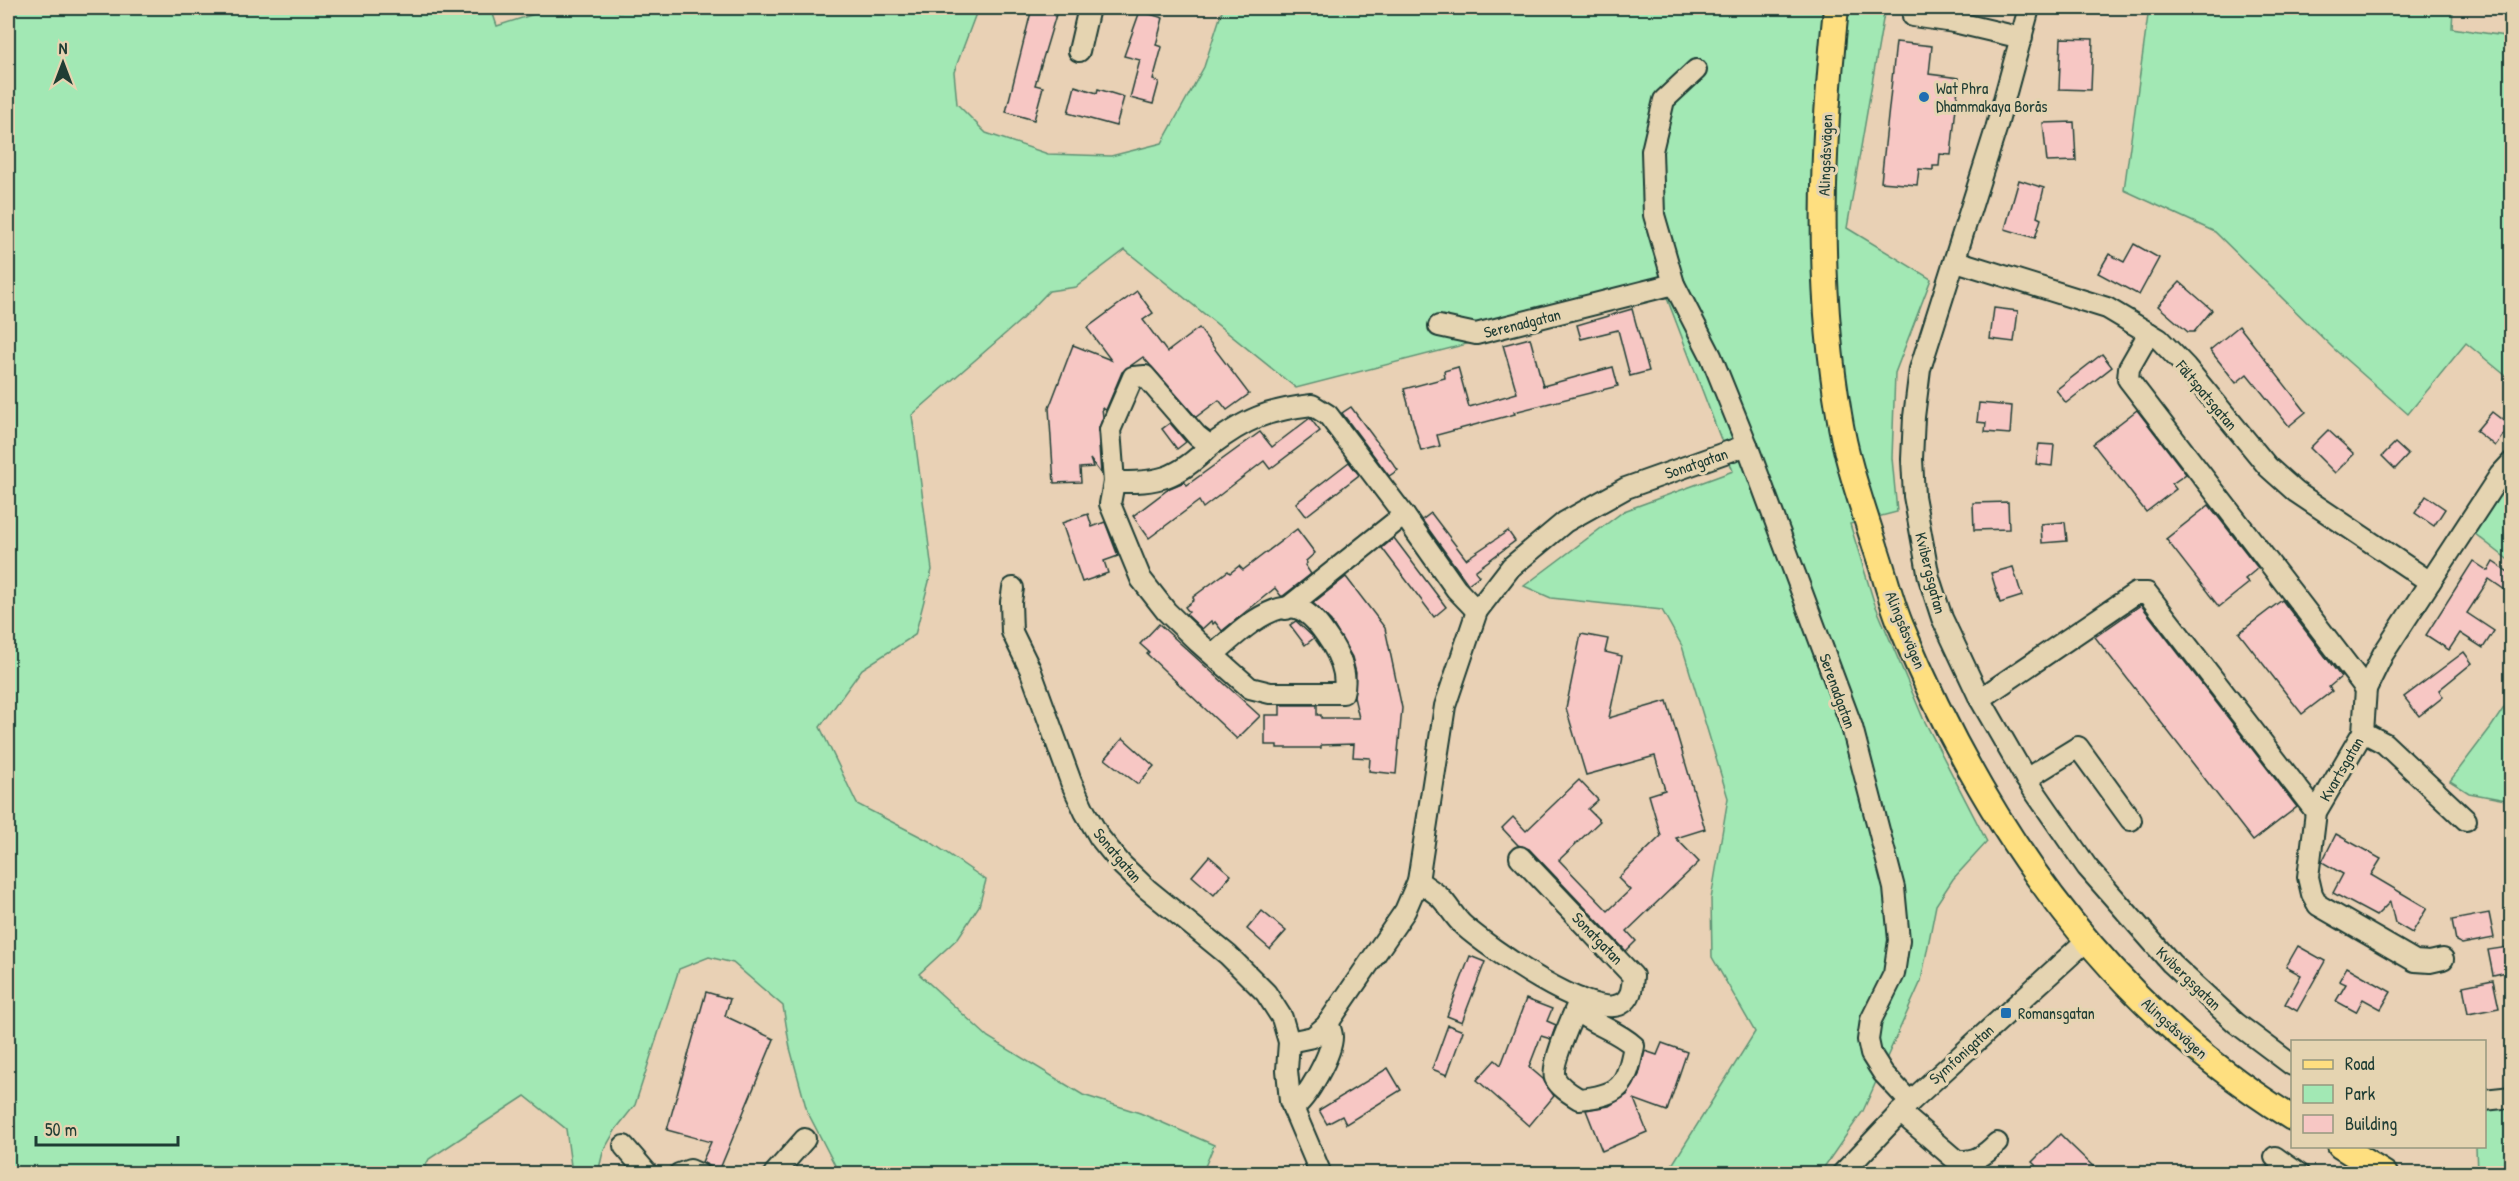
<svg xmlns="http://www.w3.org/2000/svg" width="2519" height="1181" font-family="'Patrick Hand',sans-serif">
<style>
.green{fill:#a2e8b4;stroke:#609274;stroke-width:1.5}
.building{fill:#f7c7c4;stroke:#1f3d34;stroke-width:1.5}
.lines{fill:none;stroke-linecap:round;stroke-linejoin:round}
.minor-casing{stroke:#1f3d34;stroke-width:24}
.major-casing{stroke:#1f3d34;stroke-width:28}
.minor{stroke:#e5d4b1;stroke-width:20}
.major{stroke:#fedf80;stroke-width:24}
.poi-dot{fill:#1f6fb2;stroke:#e5d4b1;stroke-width:2}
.labels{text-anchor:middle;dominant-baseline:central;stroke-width:6;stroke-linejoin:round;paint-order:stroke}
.poi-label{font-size:16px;fill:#1f3d34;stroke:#e5d4b1;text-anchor:start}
.street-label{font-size:16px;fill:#1f3d34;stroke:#e5d4b1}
</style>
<rect width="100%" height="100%" fill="#e9d1b5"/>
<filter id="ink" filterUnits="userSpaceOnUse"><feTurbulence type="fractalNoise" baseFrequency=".0167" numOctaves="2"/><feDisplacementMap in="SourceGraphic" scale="12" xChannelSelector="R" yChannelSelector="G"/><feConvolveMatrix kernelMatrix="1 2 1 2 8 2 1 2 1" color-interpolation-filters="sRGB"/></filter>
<g filter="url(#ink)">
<!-- green -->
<g class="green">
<polygon points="8,8 491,8 497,26 553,8 603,8 621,12 629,8 978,8 954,72 957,104 986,133 1048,154 1111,156 1162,143 1204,67 1223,8 1885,8 1847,228 1931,279 1895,373 1892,458 1897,512 1850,524 1874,602 1923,718 1987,842 1953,879 1936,905 1921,981 1863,1111 1820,1173 1667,1173 1755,1032 1712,957 1711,899 1728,798 1682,646 1662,610 1551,598 1524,586 1624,511 1733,471 1665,293 1296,388 1125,250 1076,287 1049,291 1021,320 912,415 932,570 915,635 862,669 820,727 857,804 929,841 986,880 979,906 958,938 919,974 988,1037 1083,1095 1140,1113 1214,1145 1204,1169 1205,1173 839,1173 807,1111 790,1048 783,1006 733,963 709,957 679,969 635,1105 616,1129 603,1152 598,1173 572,1173 566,1129 525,1096 429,1159 422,1173 8,1173"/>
<polygon points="2149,8 2453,8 2452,28 2511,37 2511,380 2466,343 2408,414 2334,349 2215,232 2124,190"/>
<polygon points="2511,480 2511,562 2474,533"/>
<polygon points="2511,697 2511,801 2469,793 2450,781 2491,727"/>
<polygon points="2511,1102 2511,1173 2477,1173 2476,1147 2484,1146 2485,1104"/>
</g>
<!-- building -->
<g class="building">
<polygon points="1032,8 1058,8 1035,85 1043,87 1034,120 1006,112"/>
<polygon points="1140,11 1163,18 1156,45 1162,47 1153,80 1159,82 1153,104 1130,98 1140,60 1124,56"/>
<polygon points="2061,38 2093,39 2091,90 2059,89"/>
<polygon points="1896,42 1932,46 1929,74 1959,78 1951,155 1940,154 1939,166 1933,166 1933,170 1919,169 1917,185 1881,182"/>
<polygon points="1075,86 1097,93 1098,89 1124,97 1116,126 1068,113"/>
<polygon points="2074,122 2076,161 2047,162 2043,123"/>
<polygon points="2019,180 2044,188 2037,217 2041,219 2035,238 2005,229"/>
<polygon points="2134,244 2159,258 2139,295 2098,273 2109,254 2124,262"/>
<polygon points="2180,282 2212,310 2194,332 2188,332 2158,306"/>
<polygon points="1137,291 1153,313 1143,320 1167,352 1199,328 1249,394 1227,410 1219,400 1196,417 1143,357 1122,372 1106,410 1102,408 1103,417 1098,431 1101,474 1090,459 1093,467 1080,468 1081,482 1054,483 1049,408 1073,345 1111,360 1087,328"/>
<polygon points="1994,308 2018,311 2014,342 1990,339"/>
<polygon points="1632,309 1649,371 1630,376 1618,330 1581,339 1577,325"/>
<polygon points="2239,326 2306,412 2289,426 2247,374 2236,383 2210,350"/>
<polygon points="1530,338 1543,386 1613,367 1618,386 1514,412 1515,414 1437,435 1440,446 1421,451 1404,389 1445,378 1444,371 1458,367 1469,407 1517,393 1503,345"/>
<polygon points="2102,354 2112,367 2066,403 2056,390"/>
<polygon points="1979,403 2012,406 2010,434 1985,432 1986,423 1977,422"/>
<polygon points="1351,407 1398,470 1389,476 1342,413"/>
<polygon points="2137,410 2186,474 2172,484 2176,489 2146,512 2093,444"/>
<polygon points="2492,412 2510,426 2495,446 2476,431"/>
<polygon points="1310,418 1320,431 1270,469 1264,461 1203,508 1199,501 1149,538 1133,516 1170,488 1184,482 1187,485 1260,432 1272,447"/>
<polygon points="1170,423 1186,442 1177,449 1162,429"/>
<polygon points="2328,430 2354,454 2335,473 2310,448"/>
<polygon points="2395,443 2408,455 2395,469 2382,456"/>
<polygon points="2039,444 2054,445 2052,466 2036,464"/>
<polygon points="1349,462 1359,475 1306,516 1296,503"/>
<polygon points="2426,496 2445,509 2434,526 2415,513"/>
<polygon points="2008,502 2009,529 1974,530 1973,503"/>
<polygon points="2209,505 2258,568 2245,579 2249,583 2219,607 2166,539"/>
<polygon points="1431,513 1466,559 1508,531 1515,541 1475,571 1479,576 1468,584 1422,520"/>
<polygon points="1088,514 1092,527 1105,522 1118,556 1104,561 1108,573 1082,582 1062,523"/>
<polygon points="2065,522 2067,541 2042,543 2041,524"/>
<polygon points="1297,529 1315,553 1306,561 1307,563 1305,565 1311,574 1283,596 1281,596 1275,588 1222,631 1215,622 1213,624 1211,621 1202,629 1186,614 1189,612 1185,607 1194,600 1193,597 1228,571 1230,573 1239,566 1243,570"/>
<polygon points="1394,538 1446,607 1434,617 1382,548"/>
<polygon points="2473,561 2488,571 2493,562 2511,574 2511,594 2489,579 2467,613 2494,631 2483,648 2460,633 2449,650 2426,635"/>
<polygon points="2013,567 2022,596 2000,603 1991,573"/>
<polygon points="1346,577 1385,628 1402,708 1396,774 1369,771 1370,758 1353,757 1354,744 1321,745 1321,748 1277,748 1277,745 1265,745 1265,715 1280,715 1280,705 1317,705 1317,715 1321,715 1321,718 1359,718 1354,697 1356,673 1352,657 1331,621 1313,603"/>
<polygon points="2282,600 2341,677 2329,687 2332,691 2302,714 2239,633"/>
<polygon points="2141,605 2297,807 2253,841 2095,637"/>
<polygon points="1296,621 1314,638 1305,645 1290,625"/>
<polygon points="1159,624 1260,716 1237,739 1147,654 1149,652 1140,644"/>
<polygon points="1581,634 1608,639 1605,652 1622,656 1609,718 1667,701 1705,829 1676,838 1699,862 1627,931 1636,941 1626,951 1529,849 1518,845 1502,828 1513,817 1526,831 1579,780 1598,800 1588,809 1600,821 1559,860 1608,911 1630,890 1618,878 1661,836 1649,795 1665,790 1655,756 1586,775 1566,708"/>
<polygon points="2464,652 2472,663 2439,690 2443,697 2419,716 2404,697"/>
<polygon points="1123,738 1154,766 1138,784 1105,759"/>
<polygon points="2336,834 2381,859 2371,875 2427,908 2412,933 2395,923 2390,902 2376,916 2333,893 2343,874 2322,862"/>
<polygon points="1209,856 1231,875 1214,895 1192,876"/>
<polygon points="1262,911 1286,931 1270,949 1247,929"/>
<polygon points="2489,913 2494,938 2462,944 2456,941 2452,920"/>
<polygon points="2298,946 2325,961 2297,1011 2285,1004 2301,975 2286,967"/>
<polygon points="2508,947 2511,971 2493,975 2488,950"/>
<polygon points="1470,956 1485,962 1462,1022 1447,1016"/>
<polygon points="2347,967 2391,992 2381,1009 2363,999 2356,1012 2336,1001 2346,984 2339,981"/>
<polygon points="2493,980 2499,1008 2468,1014 2463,986"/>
<polygon points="706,992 730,999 725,1016 774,1039 719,1171 702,1162 711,1142 667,1130"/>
<polygon points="1526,999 1552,1009 1547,1021 1556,1025 1551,1039 1541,1036 1529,1067 1543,1079 1554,1096 1529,1126 1477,1080 1495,1060 1501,1065"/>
<polygon points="1448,1025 1463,1031 1447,1075 1432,1069"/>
<polygon points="1662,1043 1687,1052 1667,1111 1634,1099 1647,1132 1602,1151 1586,1110 1609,1106 1627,1095 1639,1075 1645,1051 1657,1055"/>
<polygon points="1388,1068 1401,1090 1346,1124 1342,1116 1327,1124 1319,1110"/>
<polygon points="2060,1134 2072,1146 2100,1173 2044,1173 2032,1162"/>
</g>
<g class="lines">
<defs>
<g id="minor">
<polyline points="1914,8 1913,16 1954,22"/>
<polyline points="1956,8 1954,22 2022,38"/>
<polyline points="2029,8 1996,129 1920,369 1914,417 1912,459 1914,496 1929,578 1942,618 1980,699 2026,779 2087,867 2171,963 2236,1023 2292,1065"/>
<polyline points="1079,51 1089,8"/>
<polyline points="1696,70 1664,100 1652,151 1654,215 1674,284 1711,356 1747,445 1852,727 1894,888 1899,940 1894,974 1871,1020 1868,1040 1871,1054 1883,1073 1910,1102"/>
<polyline points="1956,261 2107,308 2159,339 2186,367 2268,467 2296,492 2430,582"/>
<polyline points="1439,326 1476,334 1674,284"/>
<polyline points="2149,333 2129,368 2128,379 2366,689"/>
<path d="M1210 446C1177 479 1159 483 1114 482L1110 430 1133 377 1145 376 1197 436 1210 446C1246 419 1267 410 1312 405L1328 415 1404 515 1456 589 1477 611"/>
<path d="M1114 482 1110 504 1141 579 1166 611 1198 642 1250 688 1270 693H1343C1348 676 1341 659 1332 644 1324 632 1312 612 1296 608 1269 602 1232 638 1213 655"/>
<polyline points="1013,588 1011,602 1012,632 1030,669 1071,782 1085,812 1100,838 1122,865 1147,889 1228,955 1266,993 1282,1018 1289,1042 1287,1070 1290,1101 1321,1174"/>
<polyline points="1286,609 1404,515"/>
<polyline points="1980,699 2136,593 2147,593 2316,812"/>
<polyline points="2363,732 2384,743 2466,820"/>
<polyline points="2026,779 2078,747 2131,820"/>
<path d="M1418 881C1425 886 1433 891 1440 897 1449 906 1454 917 1464 926 1488 947 1590 1020 1621 1004 1632 998 1632 987 1633 976L1520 857"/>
<polyline points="2443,959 2430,962 2415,961 2318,905 2312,894 2308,877 2316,812 2363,732 2366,689 2383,654 2500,475 2512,462"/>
<path d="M1576 1010C1593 1025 1617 1030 1634 1046 1626 1086 1621 1095 1579 1099 1571 1094 1559 1087 1555 1078 1550 1065 1574 1013 1580 999"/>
<polyline points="1289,1042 1313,1037 1326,1026 1405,911 1418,881 1445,706 1477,611 1511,567 1565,522 1626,488 1747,445"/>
<polyline points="2484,1100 2512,1097"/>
<path d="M1293 1108C1307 1099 1332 1054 1332 1037 1332 1032 1330 1028 1328 1023"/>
<polyline points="1900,1112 1957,1161"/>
<polyline points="624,1146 648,1174"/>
<polyline points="2275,1157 2299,1174"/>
<path d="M1957 1161C1975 1162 1984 1156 1997 1143"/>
<polyline points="679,1174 690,1170 699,1174"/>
<polyline points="774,1174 805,1139"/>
<polyline points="1842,1174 1910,1102 2086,941"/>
</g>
<g id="major">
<path d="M1836 8C1822 143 1816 280 1839 414 1846 460 1862 505 1876 549 1885 575 1891 603 1902 628 1984 826 2107 1004 2292 1118"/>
<polyline points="2340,1146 2385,1174"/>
</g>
</defs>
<!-- minor casing -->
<use href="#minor" class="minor-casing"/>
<!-- major casing -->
<use href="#major" class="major-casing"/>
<!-- minor -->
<use href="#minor" class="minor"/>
<!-- major -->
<use href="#major" class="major"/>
</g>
</g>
<!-- markers -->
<g class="poi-dot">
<circle cx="1924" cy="97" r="6"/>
<rect x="2000" y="1007" width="12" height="12" rx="3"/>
</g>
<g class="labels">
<!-- poi labels -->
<g class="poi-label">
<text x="1936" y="88">Wat Phra<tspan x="1936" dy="18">Dhammakaya Borås</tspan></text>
<text x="2018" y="1013">Romansgatan</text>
</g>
<!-- street labels -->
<g class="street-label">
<text transform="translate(1825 155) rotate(-88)">Alingsåsvägen</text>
<text transform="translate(1522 323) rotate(-14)">Serenadgatan</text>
<text transform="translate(2207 395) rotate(50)">Fältspatsgatan</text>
<text transform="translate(1696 463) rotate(-19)">Sonatgatan</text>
<text transform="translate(1931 573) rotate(76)">Kvibergsgatan</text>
<text transform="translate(1906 630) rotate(68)">Alingsåsvägen</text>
<text transform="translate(1838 691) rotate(70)">Serenadgatan</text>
<text transform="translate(2341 769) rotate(-60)">Kvartsgatan</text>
<text transform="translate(1118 855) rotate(50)">Sonatgatan</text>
<text transform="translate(1598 938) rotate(46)">Sonatgatan</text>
<text transform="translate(2189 978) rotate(44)">Kvibergsgatan</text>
<text transform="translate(2175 1028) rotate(42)">Alingsåsvägen</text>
<text transform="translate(1961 1054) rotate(-42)">Symfonigatan</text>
</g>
</g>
<!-- margin -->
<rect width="2519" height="1181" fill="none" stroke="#e5d4b1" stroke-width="30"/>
<rect x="15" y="15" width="2489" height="1151" fill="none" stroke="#1f3d34" stroke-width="2" filter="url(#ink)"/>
<!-- legend -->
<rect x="2291" y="1040" width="195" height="108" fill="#e5d4b1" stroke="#96987f" stroke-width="1.5"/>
<rect x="2303" y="1060" width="30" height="9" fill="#fedf80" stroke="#96987f" stroke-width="1.5"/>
<text x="2345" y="1070" font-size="18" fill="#1f3d34">Road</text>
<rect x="2303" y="1085" width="30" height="18" fill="#a2e8b4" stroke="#96987f" stroke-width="1.5"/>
<text x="2345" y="1100" font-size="18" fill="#1f3d34">Park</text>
<rect x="2303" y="1115" width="30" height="18" fill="#f7c7c4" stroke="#96987f" stroke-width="1.5"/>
<text x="2345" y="1130" font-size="18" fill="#1f3d34">Building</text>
<!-- north arrow -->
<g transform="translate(63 63)" stroke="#e5d4b1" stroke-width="4.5" paint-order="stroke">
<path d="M0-4.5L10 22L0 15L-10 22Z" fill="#1f3d34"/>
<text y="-9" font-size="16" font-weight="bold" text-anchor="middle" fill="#1f3d34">N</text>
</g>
<!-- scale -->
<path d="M36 1136v9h142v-9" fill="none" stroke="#1f3d34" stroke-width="3"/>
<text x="45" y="1136" font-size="18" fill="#1f3d34" stroke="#e5d4b1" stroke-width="4.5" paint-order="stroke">50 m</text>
</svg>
